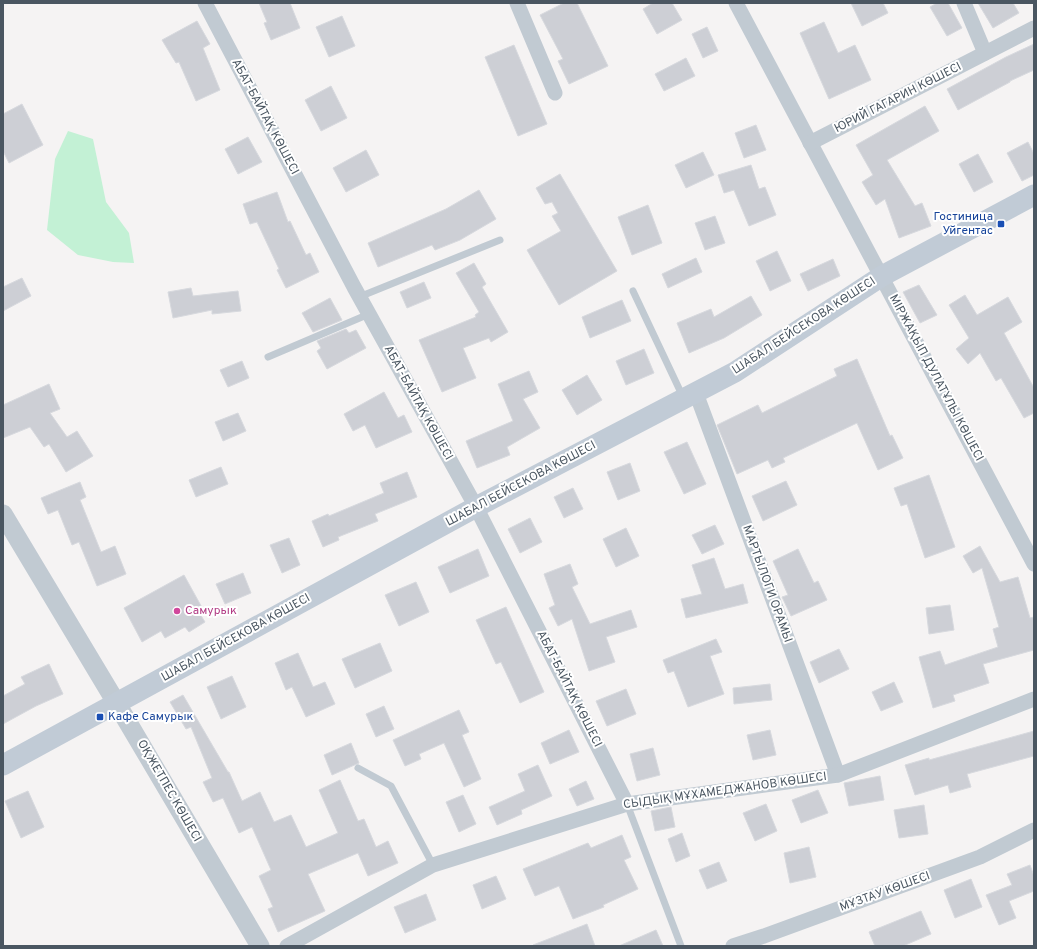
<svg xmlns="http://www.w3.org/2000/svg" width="1037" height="949" font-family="Overpass,sans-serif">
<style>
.green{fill:#c3f1d5}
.building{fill:#cdcfd5;stroke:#d7d9de}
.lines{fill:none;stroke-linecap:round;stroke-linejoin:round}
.service{stroke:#c1cad2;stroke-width:7}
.minor{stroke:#c1cad2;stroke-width:15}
.tertiary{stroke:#c1cad2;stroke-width:19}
.secondary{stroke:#c1cbd6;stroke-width:21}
.transit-dot{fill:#1a4fb4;stroke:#fff;stroke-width:1.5}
.hotel-dot{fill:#d1479c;stroke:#fff;stroke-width:1.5}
.labels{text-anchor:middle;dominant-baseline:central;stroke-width:4;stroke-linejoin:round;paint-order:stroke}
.street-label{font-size:12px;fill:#4a5661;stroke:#fff}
.transit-label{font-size:12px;fill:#164399;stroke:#fff;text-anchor:end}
.hotel-label{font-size:12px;fill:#b23c85;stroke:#fff;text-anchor:start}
</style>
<rect width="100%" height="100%" fill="#f5f3f3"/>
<!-- green -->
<polygon class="green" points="68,131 93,139 106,202 129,233 134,263 113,262 78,255 47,230 55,159"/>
<!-- building -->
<g class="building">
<polygon points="259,3 290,3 300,28 271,40 264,23 267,22"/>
<polygon points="564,3 577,3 608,66 569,84 558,61 563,59 540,15"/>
<polygon points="653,3 672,3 682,20 657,34 643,9"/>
<polygon points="851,3 883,3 888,13 862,26"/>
<polygon points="937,3 948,3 962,28 947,36 930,7"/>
<polygon points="978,3 1013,3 1019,13 993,28"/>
<polygon points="342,16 355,46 329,57 316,27"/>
<polygon points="197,21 210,44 203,48 220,90 196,101 179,62 176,63 162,40"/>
<polygon points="824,22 838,53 855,45 871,80 829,99 800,33"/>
<polygon points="707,27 718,51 703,58 692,34"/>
<polygon points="1034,44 1034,70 1010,81 1010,82 958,110 947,89 1006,57"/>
<polygon points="514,45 547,124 518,136 485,57"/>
<polygon points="686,58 695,76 664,91 655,74"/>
<polygon points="331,86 347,118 321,131 305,100"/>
<polygon points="22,104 43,145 9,163 3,151 3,114"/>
<polygon points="925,106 939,131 887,160 915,206 922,203 931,226 899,238 885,199 876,205 862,182 873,175 856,145"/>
<polygon points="756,125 766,150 744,158 735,133"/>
<polygon points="248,137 262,162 238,174 225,149"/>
<polygon points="1028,142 1034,154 1034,175 1022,181 1007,153"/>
<polygon points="366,150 379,175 346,192 333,168"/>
<polygon points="703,152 714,175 686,188 675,165"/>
<polygon points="978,154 993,182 974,192 959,164"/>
<polygon points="751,165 759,189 765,187 776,215 749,226 734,190 724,193 718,175"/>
<polygon points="560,174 617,271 559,305 527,250 561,231 552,216 558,213 552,202 545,204 536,188"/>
<polygon points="479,190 496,219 460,240 435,250 432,245 378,267 368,243 446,209"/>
<polygon points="277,192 288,222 290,221 306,255 310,253 319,272 286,288 277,270 279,269 257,222 250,224 243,204"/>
<polygon points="648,205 662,243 632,255 618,217"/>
<polygon points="715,216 725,243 705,250 695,223"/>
<polygon points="777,251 791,281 770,291 756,261"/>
<polygon points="696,258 702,272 668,288 662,274"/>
<polygon points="833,259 840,276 808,291 800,274"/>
<polygon points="474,263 486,284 482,287 508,332 491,342 489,338 463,348 476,378 442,392 419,340 476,317 475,315 479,312 456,273"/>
<polygon points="22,278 31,296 3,311 3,287"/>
<polygon points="424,282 431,298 407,308 400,292"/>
<polygon points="919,285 937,315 920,323 903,292"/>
<polygon points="191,288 193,296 238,291 241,311 212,314 212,310 173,318 168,292"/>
<polygon points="965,295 977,315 1008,297 1022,322 1004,333 1034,388 1034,413 1024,418 1001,378 996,381 980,353 968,364 956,349 969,338 949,305"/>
<polygon points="751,296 762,315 724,338 689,353 677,323 711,309 714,317"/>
<polygon points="330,298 342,320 313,332 302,313"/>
<polygon points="622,300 631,321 590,338 582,317"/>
<polygon points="346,329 349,333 356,330 366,348 327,369 317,351 321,348 317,341"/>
<polygon points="644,349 654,373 626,385 616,361"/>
<polygon points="857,359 890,436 892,435 903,458 878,470 857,423 783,458 785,462 772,468 768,460 737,474 717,425 758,405 762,413 837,376 834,369"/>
<polygon points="242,361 249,378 228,387 220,370"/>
<polygon points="529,371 538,392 523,399 540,428 507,447 510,455 477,468 466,441 513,421 498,384"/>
<polygon points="587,375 602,400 577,415 562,390"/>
<polygon points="49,384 60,409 50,413 67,437 77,431 93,456 66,472 49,444 44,447 30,427 3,438 3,405"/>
<polygon points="384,392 398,418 404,415 412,432 376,448 365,425 353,431 344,414"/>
<polygon points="238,413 246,431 223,441 215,422"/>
<polygon points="687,442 706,484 684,494 664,452"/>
<polygon points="630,463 640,491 618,500 607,472"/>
<polygon points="221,467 228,484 196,497 189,480"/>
<polygon points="407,472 417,497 375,514 378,521 338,537 339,540 323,547 312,521 328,514 329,516 384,493 380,483"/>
<polygon points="929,475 955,547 925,558 907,504 901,506 894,488"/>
<polygon points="786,481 797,505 763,521 752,496"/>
<polygon points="80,482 86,497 80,500 101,552 115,546 126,574 97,586 79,542 72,545 58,510 48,514 41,498"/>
<polygon points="573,488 583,509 564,518 554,497"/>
<polygon points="530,518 542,542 520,553 508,529"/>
<polygon points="715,525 724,544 702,554 692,535"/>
<polygon points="626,528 639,556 616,567 603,539"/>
<polygon points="289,538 300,565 282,573 270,545"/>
<polygon points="980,546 1000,582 1018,577 1030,618 1034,617 1034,650 983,664 989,683 953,695 955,701 933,708 919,657 940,651 945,665 998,647 993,629 999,627 982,568 973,573 963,556"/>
<polygon points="478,549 489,576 450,593 438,567"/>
<polygon points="798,549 814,583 818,581 827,600 791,616 782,597 788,595 773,561"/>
<polygon points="714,558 725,589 743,584 748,603 686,618 681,599 702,594 692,565"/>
<polygon points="570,564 578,584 572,587 590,624 631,610 637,627 606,637 615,662 589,671 572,619 558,626 549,608 555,605 544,574"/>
<polygon points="243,573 251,593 225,604 216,584"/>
<polygon points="184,575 205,613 200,614 205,622 189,632 185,627 165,638 161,631 142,642 124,608"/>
<polygon points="416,582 429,612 399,626 385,595"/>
<polygon points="950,605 954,630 929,634 926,608"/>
<polygon points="506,607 544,692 520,703 501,662 496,664 476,620"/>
<polygon points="716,639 722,652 710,656 724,694 688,707 674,671 668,673 663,660"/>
<polygon points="380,643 392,671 355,688 342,659"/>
<polygon points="839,649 849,669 819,683 810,662"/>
<polygon points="298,653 313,687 325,682 335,704 306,717 292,687 286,690 275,663"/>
<polygon points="49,664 63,694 36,706 3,724 3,696 25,684 21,677"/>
<polygon points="232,676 246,707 221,719 207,687"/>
<polygon points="894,682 903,702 881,711 872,692"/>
<polygon points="770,684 772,700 734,704 733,688"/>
<polygon points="626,689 636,714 607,726 596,701"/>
<polygon points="183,695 228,772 229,772 242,801 260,792 274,822 291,815 306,847 338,833 319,790 340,780 358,821 364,819 376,847 388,841 398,863 368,876 358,853 308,874 325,911 278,932 268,909 273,907 259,876 271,870 252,827 239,833 223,798 213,802 203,782 212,778 191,727 186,729 170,702"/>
<polygon points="384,706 394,729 376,737 366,714"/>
<polygon points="459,710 469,732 462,735 481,779 464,787 444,743 419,754 421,759 405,766 393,740"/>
<polygon points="569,730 579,752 550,764 541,743"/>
<polygon points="770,730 776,755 753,760 747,735"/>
<polygon points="1034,731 1034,756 967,774 971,787 950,793 948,785 915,795 905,765 929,758 929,760"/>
<polygon points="351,743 359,763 332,775 324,755"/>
<polygon points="653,748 660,775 637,781 630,754"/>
<polygon points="538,765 552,796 521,810 522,814 497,825 489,807 525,791 518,774"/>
<polygon points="880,776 884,800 849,806 844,783"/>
<polygon points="586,781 594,799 577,806 569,789"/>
<polygon points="818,790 828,813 801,823 792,800"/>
<polygon points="28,791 44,827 21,838 5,801"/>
<polygon points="463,795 476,824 459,832 446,802"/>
<polygon points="766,804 777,831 755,841 743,813"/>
<polygon points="924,805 928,834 899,838 894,810"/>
<polygon points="671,807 675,827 655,831 651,811"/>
<polygon points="682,833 690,856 676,862 668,839"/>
<polygon points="622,835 631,857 624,860 638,889 603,905 604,907 573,919 559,886 535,896 523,869 588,843 591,848"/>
<polygon points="809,847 816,877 790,883 784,853"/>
<polygon points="719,862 727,881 707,889 699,870"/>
<polygon points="1030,865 1034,876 1034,891 1009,901 1016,918 999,925 986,895 1012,885 1007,874"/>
<polygon points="496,876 506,899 482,909 473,885"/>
<polygon points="971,879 982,907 955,918 944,890"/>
<polygon points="426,894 436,920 405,933 394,907"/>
<polygon points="921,911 931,934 903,946 875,946 869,932"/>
<polygon points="587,924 595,946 533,946 533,945"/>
<polygon points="656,930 663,946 619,946"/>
</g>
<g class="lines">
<!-- service -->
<g class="service">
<polyline points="633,291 683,397"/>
<polyline points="359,297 500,240"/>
<polyline points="268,357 369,314"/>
<polyline points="358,768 391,786 433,865"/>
<polyline points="627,804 681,946"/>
</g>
<!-- minor -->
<g class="minor">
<polyline points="205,3 354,287 476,507 627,804"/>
<polyline points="517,3 555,93"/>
<polyline points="736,3 1034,564"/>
<polyline points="964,3 985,53"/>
<polyline points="810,143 1034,28"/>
<polyline points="696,393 838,775"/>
<polyline points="287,946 433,865 627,804 838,775 1034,699"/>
<polyline points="733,946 764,936 980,857 1034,830"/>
</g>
<!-- tertiary -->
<polyline class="tertiary" points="3,514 117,704 260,946"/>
<!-- secondary -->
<polyline class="secondary" points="3,765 476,507 735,372 882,276 1034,195"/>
</g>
<!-- markers -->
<g class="transit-dot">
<rect x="997" y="220" width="8" height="8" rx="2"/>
<rect x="96" y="713" width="8" height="8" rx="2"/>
</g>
<circle class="hotel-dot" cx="177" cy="611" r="4"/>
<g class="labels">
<!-- street labels -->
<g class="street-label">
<text transform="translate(898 98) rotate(-27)">ЮРИЙ ГАГАРИН КӨШЕСІ</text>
<text transform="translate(265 117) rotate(62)">АБАТ-БАЙТАҚ КӨШЕСІ</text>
<text transform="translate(804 326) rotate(-33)">ШАБАЛ БЕЙСЕКОВА КӨШЕСІ</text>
<text transform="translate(936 378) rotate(62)">МІРЖАҚЫП ДУЛАТҰЛЫ КӨШЕСІ</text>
<text transform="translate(418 403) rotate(61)">АБАТ-БАЙТАҚ КӨШЕСІ</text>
<text transform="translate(521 484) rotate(-28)">ШАБАЛ БЕЙСЕКОВА КӨШЕСІ</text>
<text transform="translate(767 584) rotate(70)">МАРТЫЛОГИ ОРАМЫ</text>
<text transform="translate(236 638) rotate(-29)">ШАБАЛ БЕЙСЕКОВА КӨШЕСІ</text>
<text transform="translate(569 689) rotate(63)">АБАТ-БАЙТАҚ КӨШЕСІ</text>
<text transform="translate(169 791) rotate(60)">ОҚЖЕТПЕС КӨШЕСІ</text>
<text transform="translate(725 791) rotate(-8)">СЫДЫҚ МҰХАМЕДЖАНОВ КӨШЕСІ</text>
<text transform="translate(885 892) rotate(-20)">МҰЗТАУ КӨШЕСІ</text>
</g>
<!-- transit labels -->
<g class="transit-label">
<text x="993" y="217">Гостиница<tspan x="993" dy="14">Уйгентас</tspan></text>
<text x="108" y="717" text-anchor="start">Кафе Самурык</text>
</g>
<!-- hotel labels -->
<g class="hotel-label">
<text x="185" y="611">Самурык</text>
</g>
</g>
<!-- border -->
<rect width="1037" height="949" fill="none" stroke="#4a5661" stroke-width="8"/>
</svg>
